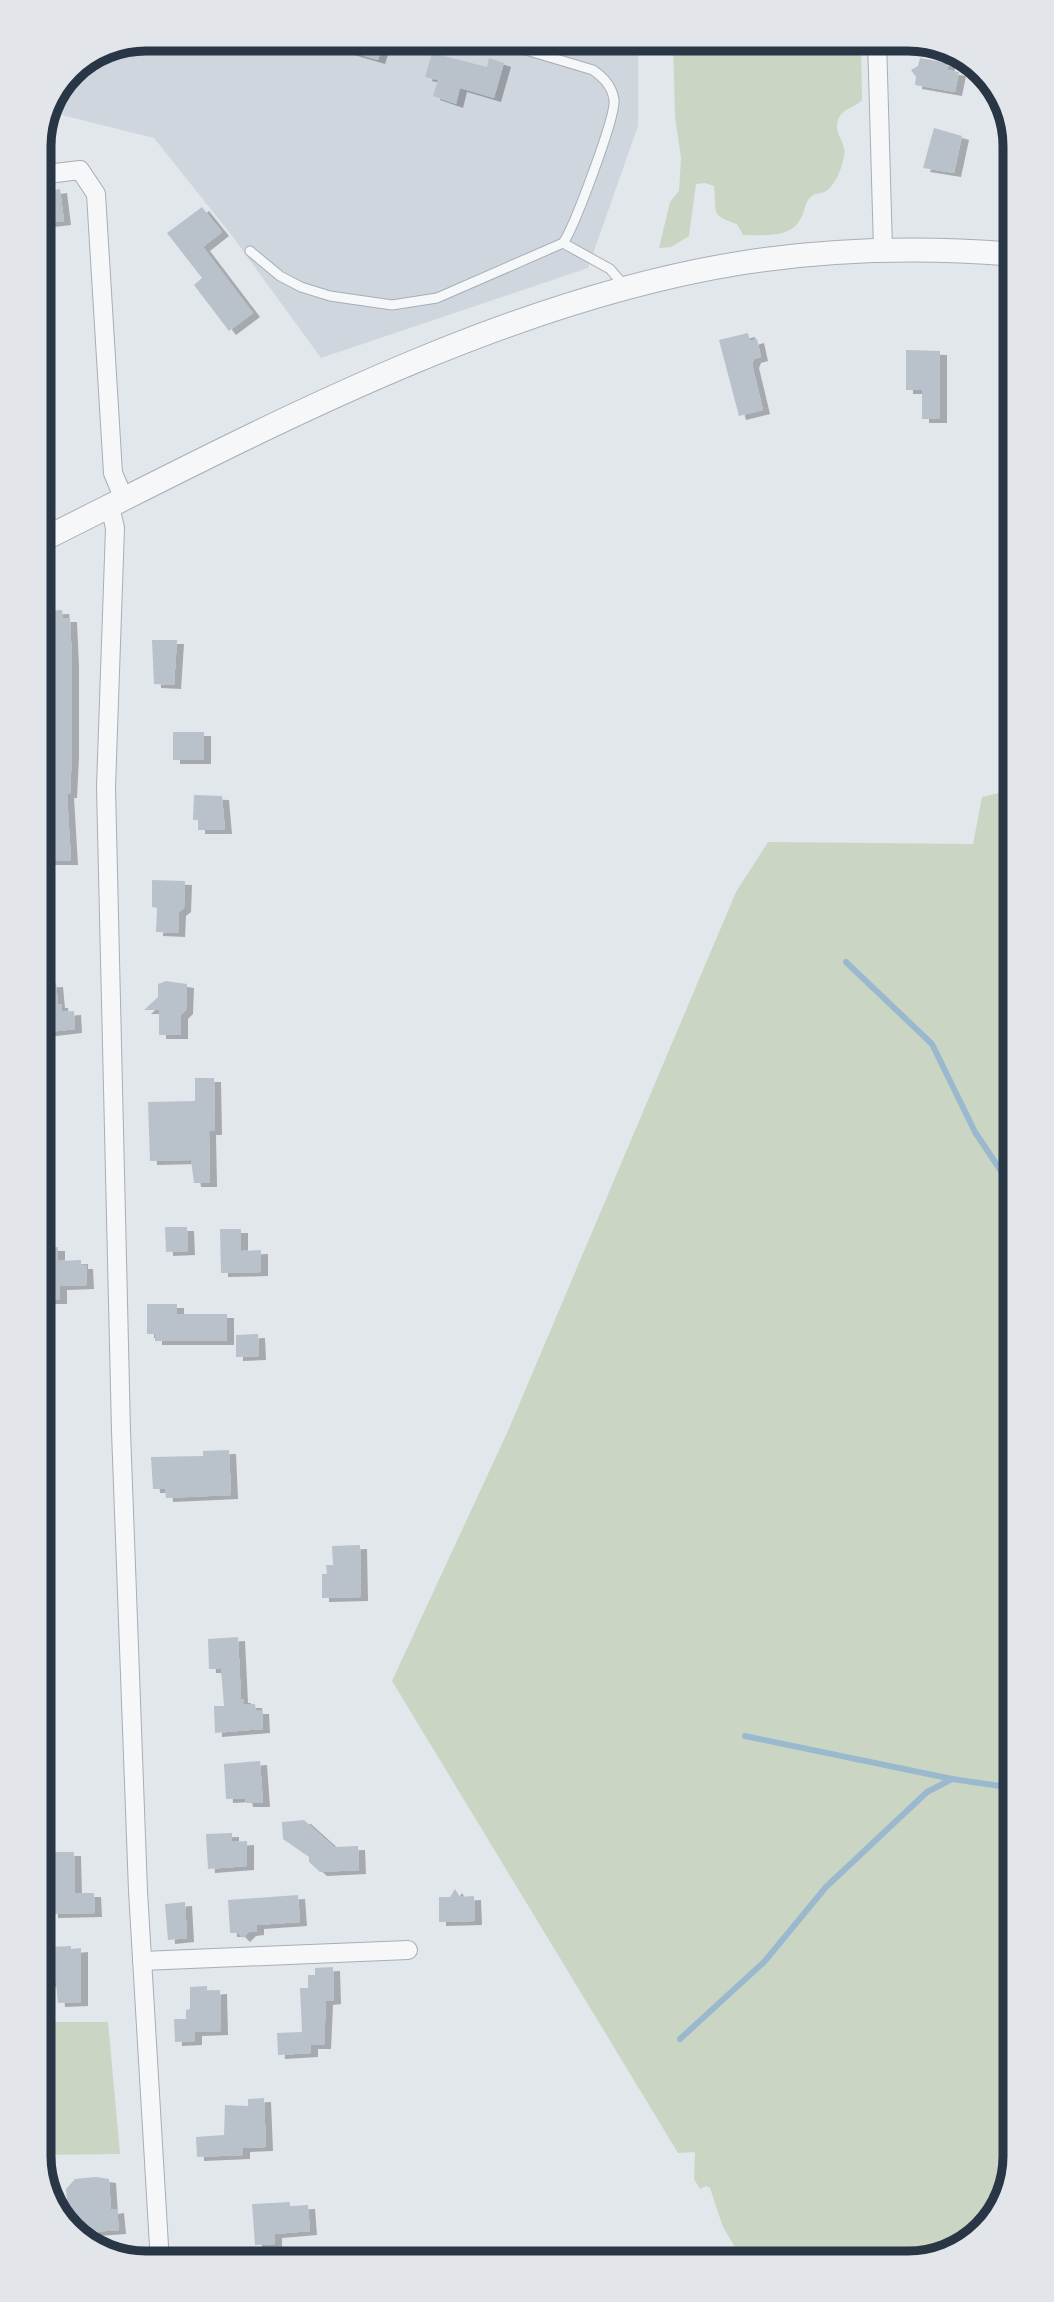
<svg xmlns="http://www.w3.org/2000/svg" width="1054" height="2302" font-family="Arial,sans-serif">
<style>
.built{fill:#d0d6de}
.green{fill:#cad6c3}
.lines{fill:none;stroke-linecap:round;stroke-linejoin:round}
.stream{stroke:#9bb9ce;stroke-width:6}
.building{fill:#b9c1ca;filter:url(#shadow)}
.service-casing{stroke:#a7aeb7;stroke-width:11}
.minor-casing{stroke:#a7aeb7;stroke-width:20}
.tertiary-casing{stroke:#a7aeb7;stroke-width:25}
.service{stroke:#f5f7f9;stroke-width:9}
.minor{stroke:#f5f7f9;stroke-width:18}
.tertiary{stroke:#f5f7f9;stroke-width:23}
.rim{fill:none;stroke:#293645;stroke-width:9}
</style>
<defs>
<filter id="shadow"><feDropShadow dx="7" dy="4" stdDeviation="0" flood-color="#0004"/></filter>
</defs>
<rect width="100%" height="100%" fill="#e2e7ec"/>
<!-- built -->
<polygon class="built" points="146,39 638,39 638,126 588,268 321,358 233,237 154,138 62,115 56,109 55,104 70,70"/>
<!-- green -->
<g class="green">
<path d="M673 39H861L862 100C855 108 842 108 838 120 833 133 847 143 844 156 842 168 835 187 824 192 820 194 816 193 813 195 804 201 806 210 801 218 791 239 762 235 743 235L737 224C710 215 717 215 714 186L705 183 696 184 689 236 671 247 659 248 670 202 679 191 681 158 675 117Z"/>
<polygon points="1012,790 1015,2156 994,2221 943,2258 742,2259 723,2227 710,2188 706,2186 700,2189 694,2179 695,2152 678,2153 392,1681 507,1433 736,892 768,842 973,844 982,797"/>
<polygon points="44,2022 108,2022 120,2154 44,2155"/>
</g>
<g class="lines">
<!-- stream -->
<g class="stream">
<polyline points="846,962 932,1044 975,1132 1013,1189"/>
<polyline points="745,1736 952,1779 1014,1788"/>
<polyline points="680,2039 764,1962 826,1887 927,1792 952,1779"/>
</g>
</g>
<!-- building -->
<g class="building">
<polygon points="321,39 385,39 378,60 320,43"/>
<polygon points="432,53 487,67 489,58 504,63 494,98 460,88 456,104 433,96 438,80 425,77"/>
<polygon points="920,58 948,63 947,70 959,72 955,92 915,85 916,77 911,70 918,66"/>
<polygon points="934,128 962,136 954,173 923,168"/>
<polygon points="60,189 64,221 39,224 39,192"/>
<polygon points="202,207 222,232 203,247 253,313 229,331 194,285 202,278 167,233"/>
<polygon points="748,333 750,341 757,339 761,357 754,359 752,364 763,410 739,416 719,340"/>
<polygon points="906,350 940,351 940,419 922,419 922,390 906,390"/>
<polygon points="62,610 63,618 70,618 72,663 72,753 70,794 67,794 71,861 42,861 40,723 44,723 44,642 40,642 40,611"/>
<polygon points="152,640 177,640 174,685 154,684"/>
<rect x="173" y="732" width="31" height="28"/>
<polygon points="194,795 222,796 225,830 198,830 198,820 193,820"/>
<polygon points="152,880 185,881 184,908 179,912 178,933 156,932 157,908 152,907"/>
<polygon points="166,981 187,984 186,1010 181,1015 181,1035 159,1035 159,1010 144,1010 158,997 158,984"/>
<polygon points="56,983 58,1004 61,1004 62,1012 74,1011 75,1029 41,1033 41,984"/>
<polygon points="195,1078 214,1078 215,1131 209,1131 210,1183 194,1183 191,1160 150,1161 148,1102 195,1101"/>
<polygon points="165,1227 187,1227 188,1251 166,1252"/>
<polygon points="220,1229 241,1229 241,1251 261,1250 261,1272 221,1273"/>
<polygon points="42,1247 58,1247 58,1261 81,1260 81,1265 86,1265 87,1285 60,1286 60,1300 42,1300"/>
<polygon points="147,1304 177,1304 177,1314 227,1314 227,1341 155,1341 155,1334 147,1334"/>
<polygon points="258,1334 259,1356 236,1357 236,1335"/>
<polygon points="229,1450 231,1495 166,1498 165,1489 153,1489 151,1457 203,1456 203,1451"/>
<polygon points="360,1545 361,1597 322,1598 322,1574 327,1574 326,1565 333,1565 332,1546"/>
<polygon points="238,1637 241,1699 244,1699 244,1704 255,1704 256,1710 262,1710 263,1729 215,1733 214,1706 224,1706 221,1669 209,1669 208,1639"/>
<polygon points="260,1761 263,1803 246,1803 245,1798 226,1799 224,1764"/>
<polygon points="304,1820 334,1847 358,1846 359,1870 320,1872 309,1862 309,1857 283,1839 282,1822"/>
<polygon points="232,1833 232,1842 247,1841 247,1866 208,1869 206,1834"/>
<polygon points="52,1852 74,1852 75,1893 94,1893 95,1913 51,1914 51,1906 44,1906 43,1876 52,1867"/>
<polygon points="455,1889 460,1897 474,1896 475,1921 439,1922 439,1897 450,1897"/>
<polygon points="298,1895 300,1922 257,1925 257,1931 249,1932 243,1938 238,1933 230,1933 228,1900"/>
<polygon points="185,1902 187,1938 168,1940 165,1904"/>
<polygon points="71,1946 71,1949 81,1948 81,2002 58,2003 56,1982 44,1983 44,1963 49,1963 48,1947"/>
<polygon points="333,1967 334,2000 326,2001 324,2045 311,2045 311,2053 278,2055 277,2033 302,2032 300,1988 308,1988 308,1975 315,1975 315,1968"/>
<polygon points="207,1986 207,1991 220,1990 221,2031 195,2032 195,2041 175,2042 174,2019 186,2019 186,2010 190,2009 190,1987"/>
<polygon points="264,2098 266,2147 243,2148 243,2155 197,2157 196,2137 224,2135 225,2105 248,2106 248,2099"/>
<polygon points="96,2177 109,2179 111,2210 117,2209 119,2230 92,2232 91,2227 71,2228 69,2225 66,2189 75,2179"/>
<polygon points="290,2202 290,2206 308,2205 310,2231 275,2234 275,2244 255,2245 252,2204"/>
</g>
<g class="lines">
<defs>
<g id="service">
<polyline points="563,243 610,269 626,288"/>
<path d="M250 251 280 276 301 287 330 296 392 305 437 298 563 243C574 228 616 116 614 100 612 86 604 78 593 70L489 39"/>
</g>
<g id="minor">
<polyline points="877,39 883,249"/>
<polyline points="39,175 80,170 96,194 113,473 124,499"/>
<polyline points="110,506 115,528 106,787 121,1431 138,1891 160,2263"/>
<polyline points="142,1961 408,1950"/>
</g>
<path id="tertiary" d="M40 541C258 432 498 302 741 263 831 249 920 247 1010 254"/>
</defs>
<!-- service casing -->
<use href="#service" class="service-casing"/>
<!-- minor casing -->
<use href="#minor" class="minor-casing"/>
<!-- tertiary casing -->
<use href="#tertiary" class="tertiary-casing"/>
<!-- service -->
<use href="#service" class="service"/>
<!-- minor -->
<use href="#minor" class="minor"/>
<!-- tertiary -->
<use href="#tertiary" class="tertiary"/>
</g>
<!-- crop -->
<path d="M0 0H1054V2302H0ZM146 51H908A95 95 0 0 1 1003 146V2156A95 95 0 0 1 908 2251H146A95 95 0 0 1 51 2156V146A95 95 0 0 1 146 51Z" fill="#e2e6ea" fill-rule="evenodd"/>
<path class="rim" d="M146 51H908A95 95 0 0 1 1003 146V2156A95 95 0 0 1 908 2251H146A95 95 0 0 1 51 2156V146A95 95 0 0 1 146 51Z"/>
</svg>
